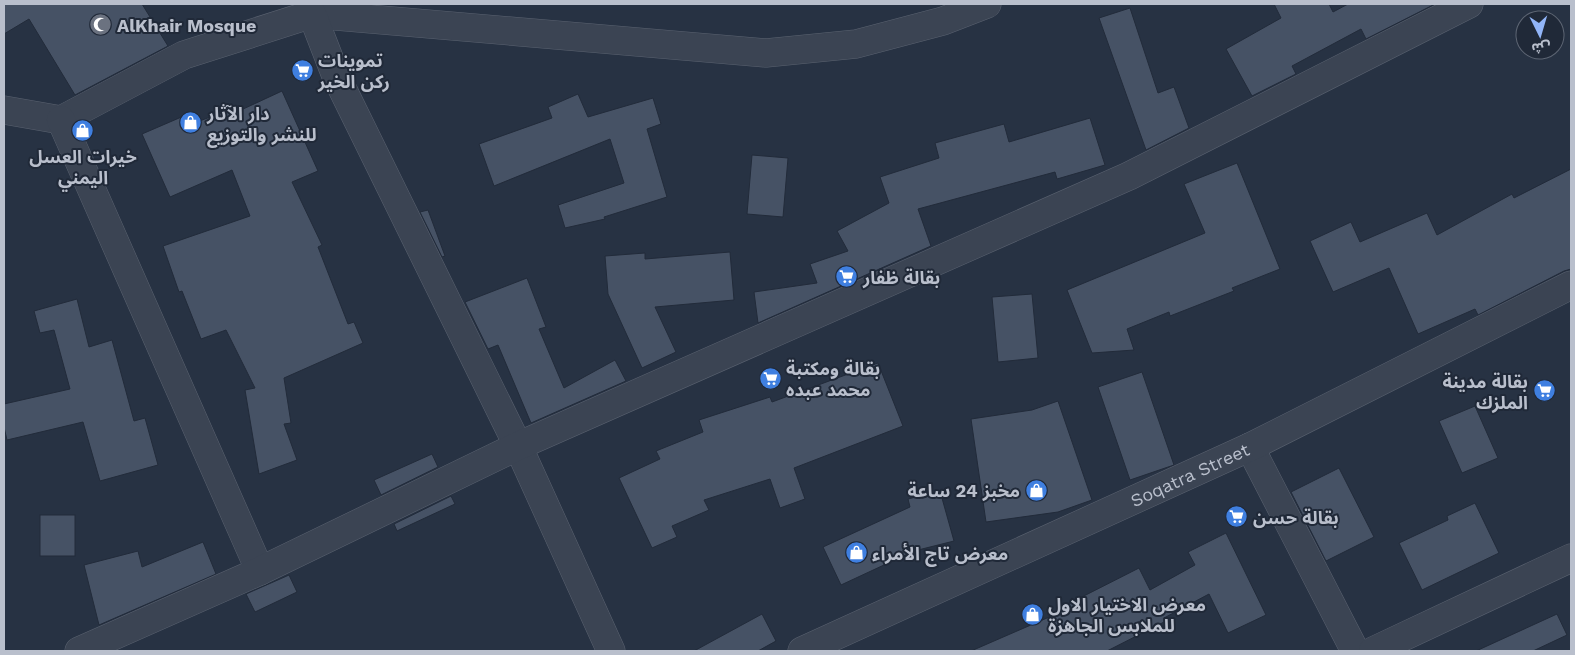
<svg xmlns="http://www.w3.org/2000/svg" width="1575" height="655" font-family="'Work Sans','Noto Sans Arabic',sans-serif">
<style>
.building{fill:#465265;stroke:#222b3a}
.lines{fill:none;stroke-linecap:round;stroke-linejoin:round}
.minor-casing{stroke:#5a6270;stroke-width:29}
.tertiary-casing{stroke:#5a6270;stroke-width:29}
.minor{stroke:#3b4453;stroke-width:28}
.tertiary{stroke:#3b4453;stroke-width:28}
.labels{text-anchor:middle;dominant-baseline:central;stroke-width:4;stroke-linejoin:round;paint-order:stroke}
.poi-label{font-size:18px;font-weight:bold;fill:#b9bfcc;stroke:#202938;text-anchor:start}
.street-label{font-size:18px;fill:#b9bfcc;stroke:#202938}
</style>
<rect width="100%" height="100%" fill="#273243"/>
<!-- building -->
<g class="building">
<polygon points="4,4 142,4 168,46 75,95 29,19 4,34"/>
<polygon points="1274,4 1329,4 1333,12 1348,4 1435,4 1366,39 1361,29 1292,66 1296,74 1252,96 1226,49 1281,18"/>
<polygon points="1130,8 1158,93 1174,87 1189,128 1146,150 1099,18"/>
<polygon points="282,91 318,171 292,182 322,245 318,247 348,324 354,322 363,343 284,378 291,423 284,424 297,460 259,474 245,390 255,388 226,330 201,339 182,291 179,292 163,246 250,216 232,170 170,197 142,134 193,112 197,122 239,106 241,110"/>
<polygon points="578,94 588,117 653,98 661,124 647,129 667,197 604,217 605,219 565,228 558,205 624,183 610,139 494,186 479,144 552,118 548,107"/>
<polygon points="1090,118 1105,165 1057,179 1055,172 918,209 931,246 758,323 754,292 817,283 810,264 848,251 837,231 889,203 880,177 939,158 935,143 1004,124 1009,142"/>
<polygon points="752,155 788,158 783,217 747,214"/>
<polygon points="1237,163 1280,269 1232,288 1234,291 1170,316 1169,312 1127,329 1134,350 1092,353 1067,290 1205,233 1184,184"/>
<polygon points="1571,169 1571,269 1564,271 1478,315 1475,309 1418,334 1389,268 1333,292 1310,241 1351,222 1360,242 1427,213 1437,235 1512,194 1514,198"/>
<polygon points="428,210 445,256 442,257 420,212"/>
<polygon points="730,252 734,300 655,307 676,352 642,368 608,294 605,256 645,253 645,259"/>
<polygon points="527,278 546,327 539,329 564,388 615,360 626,381 531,423 498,345 488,349 465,302"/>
<polygon points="1032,294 1038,358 998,362 992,297"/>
<polygon points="77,299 89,347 112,340 134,421 145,418 158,465 100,481 83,422 7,440 4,427 4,404 70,389 54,330 40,333 34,311"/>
<polygon points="878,363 903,426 794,468 805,499 780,508 770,479 704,500 709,510 672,526 677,537 652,548 619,478 660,459 656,451 703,432 699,420 770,397 772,402"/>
<polygon points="1142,372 1174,465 1130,480 1098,387"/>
<polygon points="1058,401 1092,500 1058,512 986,522 971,419 1032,410"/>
<polygon points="1475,406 1498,458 1462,473 1439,421"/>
<polygon points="432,454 438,467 381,495 374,480"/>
<polygon points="1339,468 1374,537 1326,561 1291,492"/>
<polygon points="940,491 954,541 914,551 841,585 823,547 910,507 908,499"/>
<polygon points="451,496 455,504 397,531 394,524"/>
<polygon points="1475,503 1499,553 1422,590 1399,543 1448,520 1447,516"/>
<rect x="40" y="515" width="35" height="41"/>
<polygon points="1226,533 1266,615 1228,633 1209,594 1164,618 1166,621 1107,651 971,651 1070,608 1068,604 1139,568 1150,590 1195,565 1188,552"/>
<polygon points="203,542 216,574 99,625 84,565 138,551 142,567"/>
<polygon points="289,575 297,592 255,612 246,594"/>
<polygon points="762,614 776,641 758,651 694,651"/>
<polygon points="1557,614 1567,635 1533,651 1476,651"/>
</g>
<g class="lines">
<defs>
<g id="minor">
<polyline points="313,4 312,14 766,53 856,44 943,21 987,4"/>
<polyline points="4,110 61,120 184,55 312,14 336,76 518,446 611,651"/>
<polyline points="61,120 260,571"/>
<polyline points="1250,447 1355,651"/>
<polyline points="79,651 260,571 518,446 1129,176 1469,4"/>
<polyline points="1373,651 1571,558"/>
</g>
<g id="tertiary">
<path id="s1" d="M802 651 1250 447 1571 285"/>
</g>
</defs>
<!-- minor casing -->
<use href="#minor" class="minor-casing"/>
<!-- tertiary casing -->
<use href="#tertiary" class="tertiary-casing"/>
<!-- minor -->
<use href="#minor" class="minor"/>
<!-- tertiary -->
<use href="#tertiary" class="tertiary"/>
</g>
<!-- icons -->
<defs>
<symbol id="mosque-disc" viewBox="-11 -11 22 22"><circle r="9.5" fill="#6b7280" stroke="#202938"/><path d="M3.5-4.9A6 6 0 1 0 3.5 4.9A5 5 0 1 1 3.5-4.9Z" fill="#fff"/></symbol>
<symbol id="supermarket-disc" viewBox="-11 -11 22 22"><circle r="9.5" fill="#3f7fe0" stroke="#202938"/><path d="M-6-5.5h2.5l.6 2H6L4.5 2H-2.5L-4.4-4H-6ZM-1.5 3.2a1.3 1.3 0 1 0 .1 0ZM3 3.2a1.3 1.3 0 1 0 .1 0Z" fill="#fff"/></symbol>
<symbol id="shop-disc" viewBox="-11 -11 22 22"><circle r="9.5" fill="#3f7fe0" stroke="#202938"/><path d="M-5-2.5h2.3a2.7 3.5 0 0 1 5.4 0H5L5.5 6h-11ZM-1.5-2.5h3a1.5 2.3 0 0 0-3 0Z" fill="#fff"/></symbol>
</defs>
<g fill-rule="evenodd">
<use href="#mosque-disc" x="88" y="12" width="25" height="25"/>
<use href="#supermarket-disc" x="290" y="58" width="25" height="25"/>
<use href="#shop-disc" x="178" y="110" width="25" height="25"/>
<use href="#shop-disc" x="70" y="118" width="25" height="25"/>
<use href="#supermarket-disc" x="834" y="264" width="25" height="25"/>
<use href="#supermarket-disc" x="758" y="366" width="25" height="25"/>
<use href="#supermarket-disc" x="1532" y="378" width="25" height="25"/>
<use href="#shop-disc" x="1024" y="478" width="25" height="25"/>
<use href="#supermarket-disc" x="1224" y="504" width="25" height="25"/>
<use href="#shop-disc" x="844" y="540" width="25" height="25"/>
<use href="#shop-disc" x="1020" y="602" width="25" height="25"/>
</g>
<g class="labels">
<!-- poi labels -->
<g class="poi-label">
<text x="117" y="25">AlKhair Mosque</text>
<text x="318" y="60">تموينات<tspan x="318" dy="21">ركن الخير</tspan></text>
<text x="207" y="113">دار الآثار<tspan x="207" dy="21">للنشر والتوزيع</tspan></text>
<text x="83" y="156" text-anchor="middle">خيرات العسل<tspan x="83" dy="21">اليمني</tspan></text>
<text x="863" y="277">بقالة ظفار</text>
<text x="786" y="368">بقالة ومكتبة<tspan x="786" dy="21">محمد عبده</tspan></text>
<text x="1528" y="381" text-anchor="end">بقالة مدينة<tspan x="1528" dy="21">الملزك</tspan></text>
<text x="1020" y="490" text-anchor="end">مخبز 24 ساعة</text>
<text x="1253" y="517">بقالة حسن</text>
<text x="872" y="553">معرض تاج الأمراء</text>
<text x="1048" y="604">معرض الاختيار الاول<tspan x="1048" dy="21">للملابس الجاهزة</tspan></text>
</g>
<!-- street labels -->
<g class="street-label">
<text stroke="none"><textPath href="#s1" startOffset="426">Soqatra Street</textPath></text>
</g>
</g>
<!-- border -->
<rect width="1575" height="655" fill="none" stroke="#b9bfcc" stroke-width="10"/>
<!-- north arrow -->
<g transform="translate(1540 35) rotate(175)"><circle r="24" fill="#202938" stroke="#5d6573"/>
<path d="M0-4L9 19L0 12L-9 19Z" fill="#92b5f8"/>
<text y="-8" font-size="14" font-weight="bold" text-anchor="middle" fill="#b9bfcc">ش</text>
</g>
</svg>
